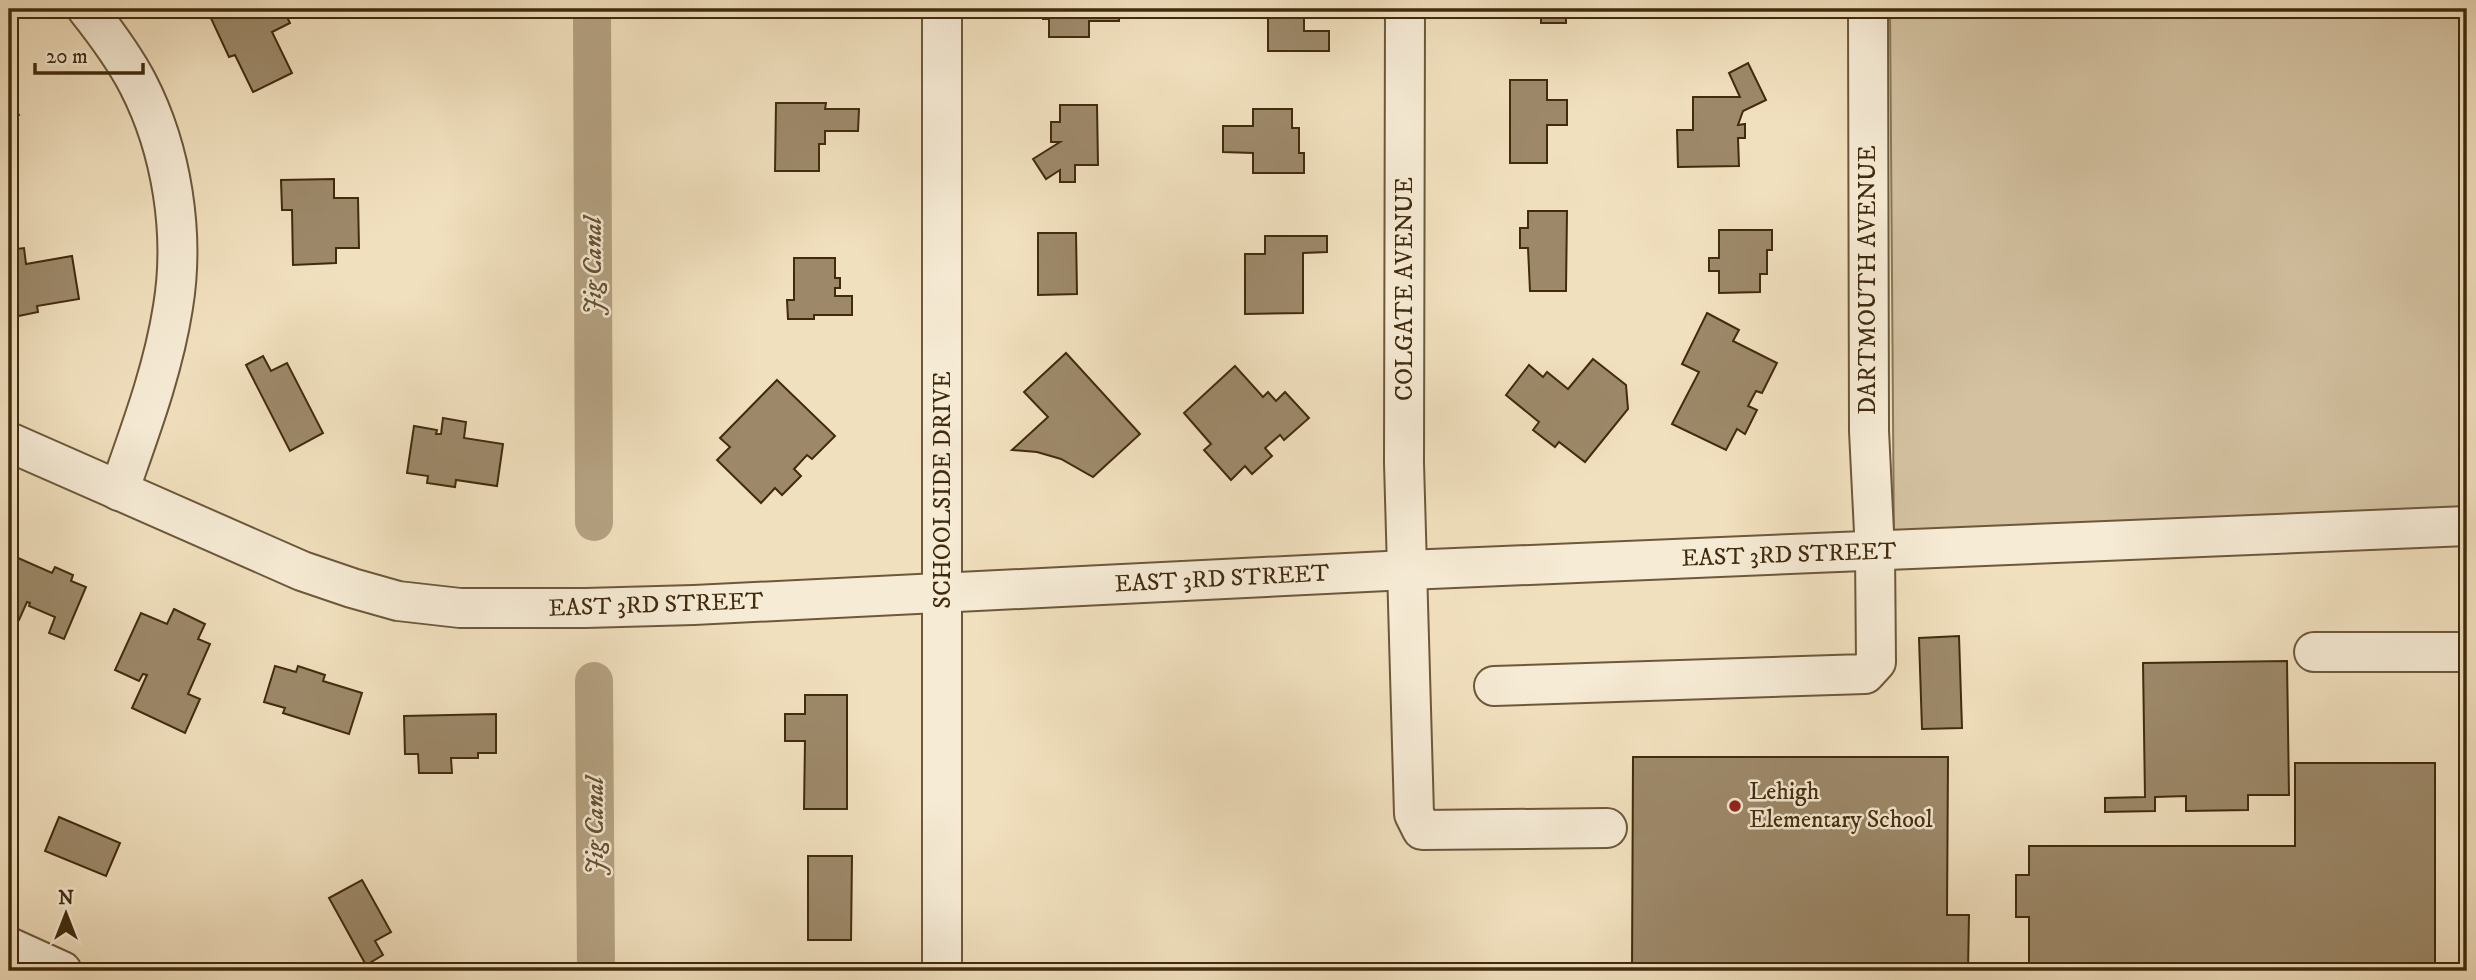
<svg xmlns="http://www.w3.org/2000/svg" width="2476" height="980" font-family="'IM FELL DW Pica',serif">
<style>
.green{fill:#d3c1a0;stroke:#8a7657;stroke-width:2}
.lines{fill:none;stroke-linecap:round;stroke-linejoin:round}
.canal{stroke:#b5a282;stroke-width:38}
.building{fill:#9d896a;stroke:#412b0e;stroke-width:2}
.minor-casing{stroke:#6d583a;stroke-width:42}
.minor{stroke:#f6ebd5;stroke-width:38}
.poi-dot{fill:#8f2418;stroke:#f6ebd5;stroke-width:2.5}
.labels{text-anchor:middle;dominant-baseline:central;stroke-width:5;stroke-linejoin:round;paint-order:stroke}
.street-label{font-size:24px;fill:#412b0e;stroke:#f6ebd5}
.poi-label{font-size:24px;fill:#412b0e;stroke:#f6ebd5;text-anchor:start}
.water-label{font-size:26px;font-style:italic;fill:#644f31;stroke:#f6ebd5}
</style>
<rect width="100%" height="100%" fill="#f1e0be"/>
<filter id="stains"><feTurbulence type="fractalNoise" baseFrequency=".00286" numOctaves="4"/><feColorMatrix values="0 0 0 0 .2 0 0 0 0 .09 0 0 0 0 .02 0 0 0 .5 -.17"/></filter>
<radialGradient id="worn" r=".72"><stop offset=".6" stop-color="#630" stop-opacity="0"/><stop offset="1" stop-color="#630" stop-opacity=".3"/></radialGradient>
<!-- green -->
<polygon class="green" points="1890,9 2467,9 2467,524 1894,548"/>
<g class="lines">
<!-- canal -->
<g class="canal">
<polyline points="592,9 594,522"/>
<polyline points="594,681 596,971"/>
</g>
</g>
<!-- building -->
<g class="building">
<polygon points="219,9 261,9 265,17 283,9 290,23 272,32 292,73 253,92 235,55 229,57 209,14"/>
<polygon points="1043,9 1119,9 1119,21 1089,21 1089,37 1049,37 1049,19 1043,19"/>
<polygon points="1268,9 1304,9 1304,31 1329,31 1329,51 1268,51"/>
<polygon points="1506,9 1566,9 1566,23 1541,23 1541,16 1506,16"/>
<polygon points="1712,9 1762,9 1762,14 1712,15"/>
<polygon points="1748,63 1766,100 1743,111 1738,125 1745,124 1745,138 1738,138 1739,166 1678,167 1677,130 1693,130 1693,97 1740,97 1729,73"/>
<polygon points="1510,80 1547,80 1547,100 1567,100 1567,125 1547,125 1547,163 1510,163"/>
<polygon points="9,103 19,115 9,124"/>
<polygon points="776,103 826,103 825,109 859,109 858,131 825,131 825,144 819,144 819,171 775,171"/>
<polygon points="1060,105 1097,105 1098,165 1075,165 1075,182 1060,182 1060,170 1046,179 1033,159 1060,142 1051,142 1051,122 1060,122"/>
<polygon points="1253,109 1292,109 1292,128 1299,128 1299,153 1304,153 1304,173 1253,173 1253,153 1223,152 1223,126 1253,126"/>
<polygon points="334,179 334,198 358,198 359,248 336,248 336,263 293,265 292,210 282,210 281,180"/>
<polygon points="1528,211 1567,211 1566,291 1530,291 1528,248 1520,248 1520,228 1528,228"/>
<polygon points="1719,230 1772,230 1772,250 1767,250 1767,274 1760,274 1760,292 1719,293 1719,271 1709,271 1709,258 1719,258"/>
<polygon points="1038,233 1076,233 1077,294 1038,295"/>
<polygon points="1265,236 1327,236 1327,252 1303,253 1303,313 1245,314 1245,254 1265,254"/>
<polygon points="24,248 26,264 72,256 79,299 37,306 38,312 9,318 9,250"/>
<polygon points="794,258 835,258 835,278 840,278 840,288 835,288 835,296 852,296 852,315 814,315 814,319 788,319 787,300 794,300"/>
<polygon points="1707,313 1739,330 1733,341 1777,363 1762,393 1756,391 1748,406 1757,410 1745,434 1737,429 1726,450 1672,424 1699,372 1682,364"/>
<polygon points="1066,353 1140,434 1093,477 1061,459 1037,452 1012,450 1048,417 1024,392"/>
<polygon points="263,356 271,371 287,363 323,433 290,451 246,365"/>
<polygon points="1593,359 1626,385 1628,409 1585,462 1559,442 1555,447 1533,430 1539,422 1506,395 1529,365 1543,377 1547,372 1568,389"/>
<polygon points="1235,366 1263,397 1268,392 1276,401 1285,392 1309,418 1284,440 1280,435 1265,448 1272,456 1252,474 1245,466 1231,480 1204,450 1211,444 1184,413"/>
<polygon points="777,380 835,436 812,459 807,455 794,469 801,476 782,495 775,488 761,503 717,460 730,447 720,438"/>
<polygon points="443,418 466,422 464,438 503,444 497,486 456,480 455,487 427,483 428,476 407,473 414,426 437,430 436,434 441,434"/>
<polygon points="9,554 52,573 55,567 73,575 71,581 86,587 64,639 49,633 55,617 29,606 30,603 27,602 19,620 9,615"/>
<polygon points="174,609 205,624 198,639 210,644 188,694 200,699 185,733 132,708 147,675 143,674 139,681 115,670 141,613 167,624"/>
<polygon points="1959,636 1962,728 1922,729 1919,638"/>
<polygon points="2287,661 2289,795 2248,795 2248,810 2186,811 2186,796 2155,797 2155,811 2105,812 2105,798 2145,797 2143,663"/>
<polygon points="275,666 296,672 298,666 325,675 323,681 362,693 349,734 283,713 285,708 264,702"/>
<polygon points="805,695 847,695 847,809 804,809 805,741 785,741 785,714 805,714"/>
<polygon points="496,714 496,753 478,753 478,758 451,758 452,773 419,773 418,754 405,754 404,716"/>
<polygon points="1633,757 1948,757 1947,915 1969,915 1968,971 1632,971"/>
<polygon points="2295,763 2435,763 2435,971 2029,971 2029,917 2016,917 2016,875 2029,875 2029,846 2295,846"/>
<polygon points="9,770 16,785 9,788"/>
<polygon points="59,817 120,843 106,876 45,851"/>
<polygon points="808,856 852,856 851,940 808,940"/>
<polygon points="362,880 391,932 375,941 383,955 366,965 329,898"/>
</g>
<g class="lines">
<defs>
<g id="minor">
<path d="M87 9C106 33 124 57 138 84 172 150 185 234 173 307 163 371 140 431 119 491"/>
<polyline points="942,9 942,971"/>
<polyline points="1405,9 1404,463 1414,814 1422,830 1607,828"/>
<polyline points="9,442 302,571 352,588 398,601 460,608 585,608 694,605 1407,570 2467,526"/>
<polyline points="2314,652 2467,652"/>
<polyline points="1494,686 1865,674 1876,662 1875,552 1869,431 1868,9"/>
<polyline points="9,947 62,971"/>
</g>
</defs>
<!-- minor casing -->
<use href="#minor" class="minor-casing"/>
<!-- minor -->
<use href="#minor" class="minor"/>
</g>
<!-- markers -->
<circle class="poi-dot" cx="1735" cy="806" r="7"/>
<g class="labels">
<!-- street labels -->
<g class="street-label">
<text transform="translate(1868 280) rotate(-90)">DARTMOUTH AVENUE</text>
<text transform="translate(1405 289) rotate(-90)">COLGATE AVENUE</text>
<text transform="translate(943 490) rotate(-90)">SCHOOLSIDE DRIVE</text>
<text transform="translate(1789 555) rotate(-2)">EAST 3RD STREET</text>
<text transform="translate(1222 579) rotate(-3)">EAST 3RD STREET</text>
<text transform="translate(656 605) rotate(-2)">EAST 3RD STREET</text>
</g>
<!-- poi labels -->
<g class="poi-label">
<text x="1749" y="792">Lehigh<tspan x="1749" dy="28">Elementary School</tspan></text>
</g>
<!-- water labels -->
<g class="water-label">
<text transform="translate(593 266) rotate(-90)">Jig Canal</text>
<text transform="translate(595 826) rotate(-90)">Jig Canal</text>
</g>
</g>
<!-- margin -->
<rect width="2476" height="980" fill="none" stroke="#f1e0be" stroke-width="35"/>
<rect x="10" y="10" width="2455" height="959" fill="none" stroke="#412b0e" stroke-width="3.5"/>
<rect x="18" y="18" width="2441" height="945" fill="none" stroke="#412b0e" stroke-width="2"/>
<!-- north arrow -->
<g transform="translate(66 914)" stroke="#f6ebd5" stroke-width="5" paint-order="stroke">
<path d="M0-5L12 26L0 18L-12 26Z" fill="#412b0e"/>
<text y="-10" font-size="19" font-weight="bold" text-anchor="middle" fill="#412b0e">N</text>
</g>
<!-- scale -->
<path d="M35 63v10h108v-10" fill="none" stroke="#412b0e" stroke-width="3.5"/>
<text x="46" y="63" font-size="21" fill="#412b0e" stroke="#f6ebd5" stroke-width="5" paint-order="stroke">20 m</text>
<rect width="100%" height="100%" filter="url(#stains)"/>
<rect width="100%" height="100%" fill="url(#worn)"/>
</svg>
